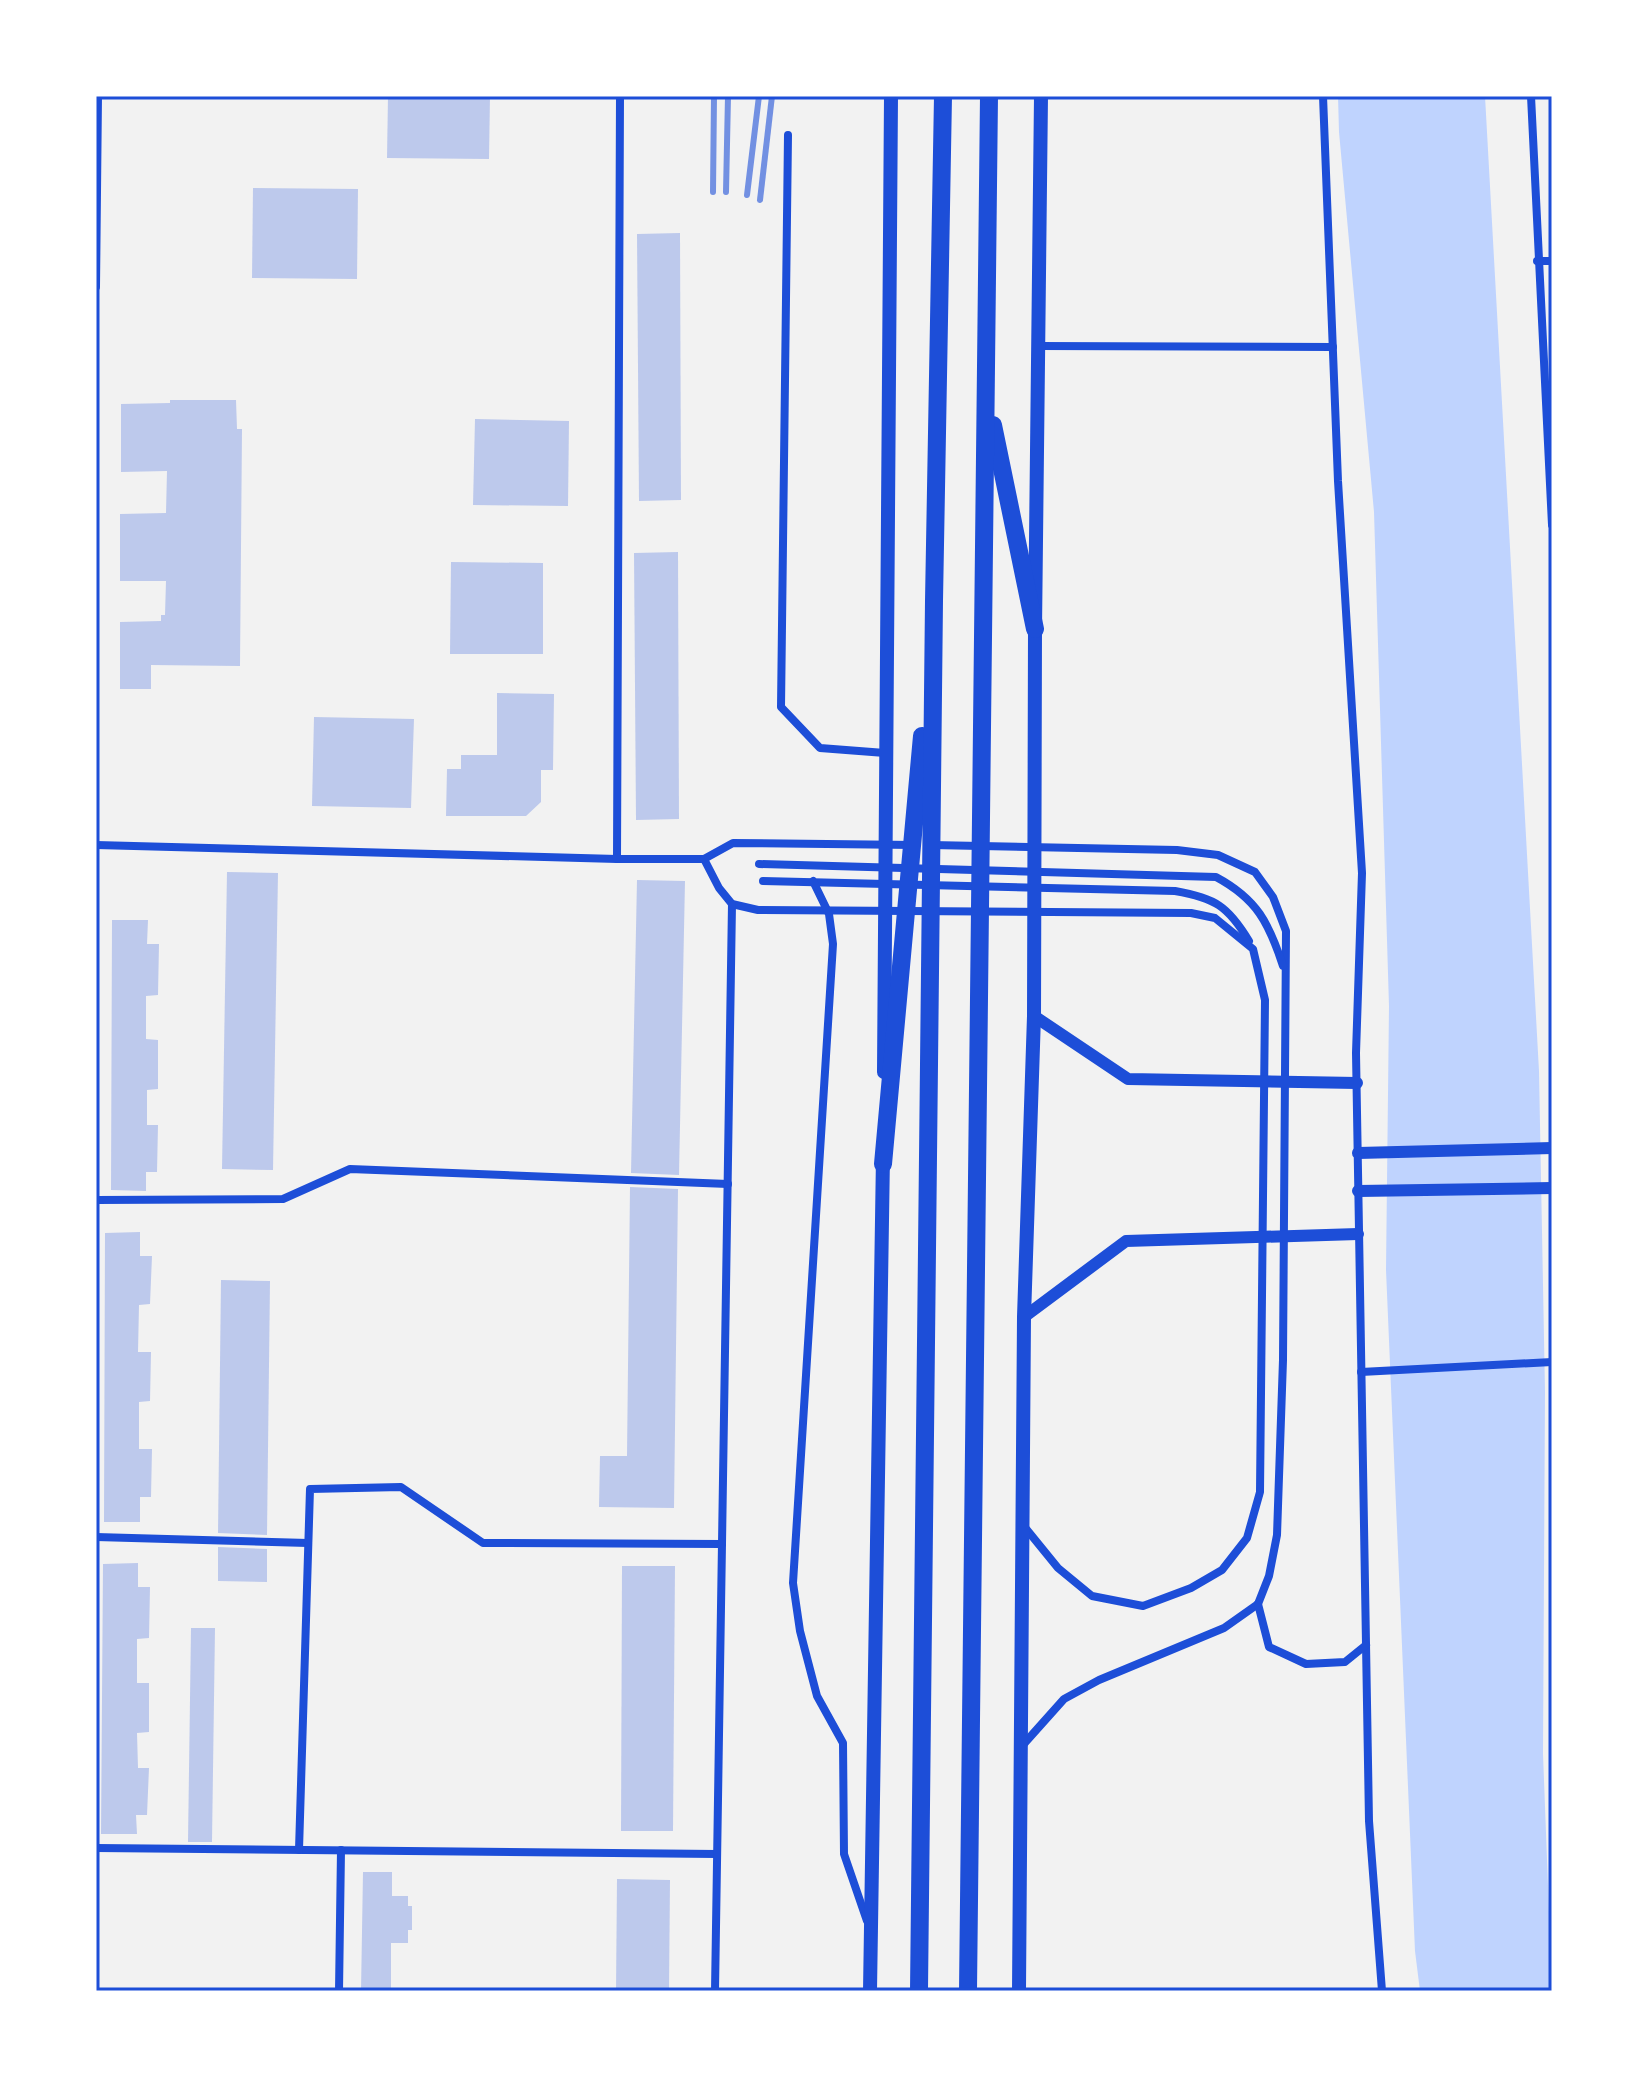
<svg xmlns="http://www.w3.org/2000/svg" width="1648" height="2087" font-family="'Fira Sans Condensed',sans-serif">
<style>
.water{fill:#bfd3fe}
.building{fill:#bdc9ec}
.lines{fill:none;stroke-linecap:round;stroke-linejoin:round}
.minor{stroke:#1d4ed8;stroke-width:8}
.tertiary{stroke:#1d4ed8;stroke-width:12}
.secondary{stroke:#1d4ed8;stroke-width:14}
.motorway{stroke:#1d4ed8;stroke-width:18}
.rail{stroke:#7290e2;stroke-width:6}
.neatline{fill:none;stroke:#1d4ed8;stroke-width:3}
</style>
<rect width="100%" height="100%" fill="#f2f2f2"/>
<!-- water -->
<polygon class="water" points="1338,96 1485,96 1539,1071 1545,1392 1543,1754 1552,1991 1420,1991 1415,1951 1386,1270 1389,1006 1374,512 1339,132"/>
<!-- building -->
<g class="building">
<polygon points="388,96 490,96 489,159 387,158"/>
<polygon points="253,188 358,189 357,279 252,278"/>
<polygon points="680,233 681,500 639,501 637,234"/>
<polygon points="170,400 236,400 237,429 242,429 240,666 151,665 151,689 120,689 120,622 161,621 161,615 165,615 166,581 120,581 120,514 166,513 167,471 121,472 121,404 170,403"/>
<polygon points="475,419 569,421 568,506 473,505"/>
<polygon points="678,552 679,819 636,820 634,553"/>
<polygon points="451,562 543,563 543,654 450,654"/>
<polygon points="497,693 554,694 553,770 541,770 541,802 526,816 446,816 447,769 461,769 461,755 497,755"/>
<polygon points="314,717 414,719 411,808 312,806"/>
<polygon points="227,872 278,873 273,1170 222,1169"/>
<polygon points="637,880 685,881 679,1175 631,1173"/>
<polygon points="112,920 148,920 147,944 159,944 158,995 146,996 146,1039 158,1040 158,1089 147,1090 147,1125 158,1125 157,1172 146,1172 146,1191 111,1190"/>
<polygon points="630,1187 678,1189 674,1508 599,1507 600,1456 627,1456"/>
<polygon points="140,1232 140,1256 152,1256 150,1304 139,1305 138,1352 151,1352 150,1401 139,1402 139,1449 152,1449 151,1497 140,1497 140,1522 104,1522 105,1233"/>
<polygon points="221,1280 270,1281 267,1535 218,1533"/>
<polygon points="218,1547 267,1549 267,1582 218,1581"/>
<polygon points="138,1563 138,1587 150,1587 149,1638 137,1639 137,1683 149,1683 149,1732 137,1733 138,1768 149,1768 147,1815 136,1815 137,1834 101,1834 103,1564"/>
<polygon points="622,1566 675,1566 673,1831 621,1831"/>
<polygon points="191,1628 215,1628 212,1842 188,1842"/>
<polygon points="363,1872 392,1872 392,1896 408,1896 408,1906 412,1906 412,1930 408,1930 408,1943 391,1943 391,1991 361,1991"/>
<polygon points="617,1879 670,1880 669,1991 616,1991"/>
</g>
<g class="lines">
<!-- minor -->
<g class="minor">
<polyline points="1323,96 1338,481 1362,873 1356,1053 1369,1821 1382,1991"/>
<polyline points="1531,96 1552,525"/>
<polyline points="788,135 781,707 820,748 885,753"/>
<polyline points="1537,261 1552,261"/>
<polyline points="96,287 98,96"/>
<polyline points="1038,346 1333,347"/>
<polyline points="96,845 617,859 704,859 719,888 732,904 758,910 1191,913 1215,918 1253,949 1265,1000 1260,1492 1247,1538 1222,1570 1191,1588 1143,1606 1092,1596 1058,1568 1023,1525"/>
<polyline points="931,845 1177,850 1218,855 1255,872 1273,897 1286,931 1283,1360 1277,1535 1269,1576 1258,1604 1224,1628 1099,1680 1064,1699 1022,1746"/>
<polyline points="617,859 620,96"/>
<polyline points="704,859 733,843 914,845"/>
<path d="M759 864 1216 877C1257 899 1269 923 1283 966"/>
<path d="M763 881 1175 891C1215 898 1228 906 1249 941"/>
<polyline points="813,881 829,914 833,944 793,1583 800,1631 817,1696 843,1743 844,1854 867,1921"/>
<polyline points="96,1200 283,1199 350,1169 728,1184"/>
<polyline points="1361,1372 1552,1362"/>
<polyline points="96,1537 308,1543"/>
<polyline points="1258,1604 1269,1647 1306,1664 1345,1662 1366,1645"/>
<polyline points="96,1848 717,1854"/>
<polyline points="299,1850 310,1489 401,1487 483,1543 722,1544"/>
<polyline points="339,1991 341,1850"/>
<polyline points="715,1991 732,904"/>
</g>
<!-- tertiary -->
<g class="tertiary">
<polyline points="1034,1016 1128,1079 1357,1083"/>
<polyline points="1358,1153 1552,1148"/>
<polyline points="1358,1191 1552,1188"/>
<polyline points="1024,1317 1126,1241 1358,1234"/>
</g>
<!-- secondary -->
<g class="secondary">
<polyline points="884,1072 891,96"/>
<polyline points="870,1991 883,1156"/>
<polyline points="1019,1991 1024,1317 1034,1016 1035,629 1041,96"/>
</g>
<!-- motorway -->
<g class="motorway">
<polyline points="993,425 1035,629"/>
<polyline points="883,1164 922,736"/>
<polyline points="919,1991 934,601 943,96"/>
<polyline points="968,1991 989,96"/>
</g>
<!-- rail -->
<g class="rail">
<polyline points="713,192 714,96"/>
<polyline points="726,192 728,96"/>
<polyline points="747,195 759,96"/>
<polyline points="760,200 772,96"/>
</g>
</g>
<!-- border -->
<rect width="1648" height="2087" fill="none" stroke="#ffffff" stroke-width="196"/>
<rect x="98" y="98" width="1452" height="1891" class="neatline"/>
</svg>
